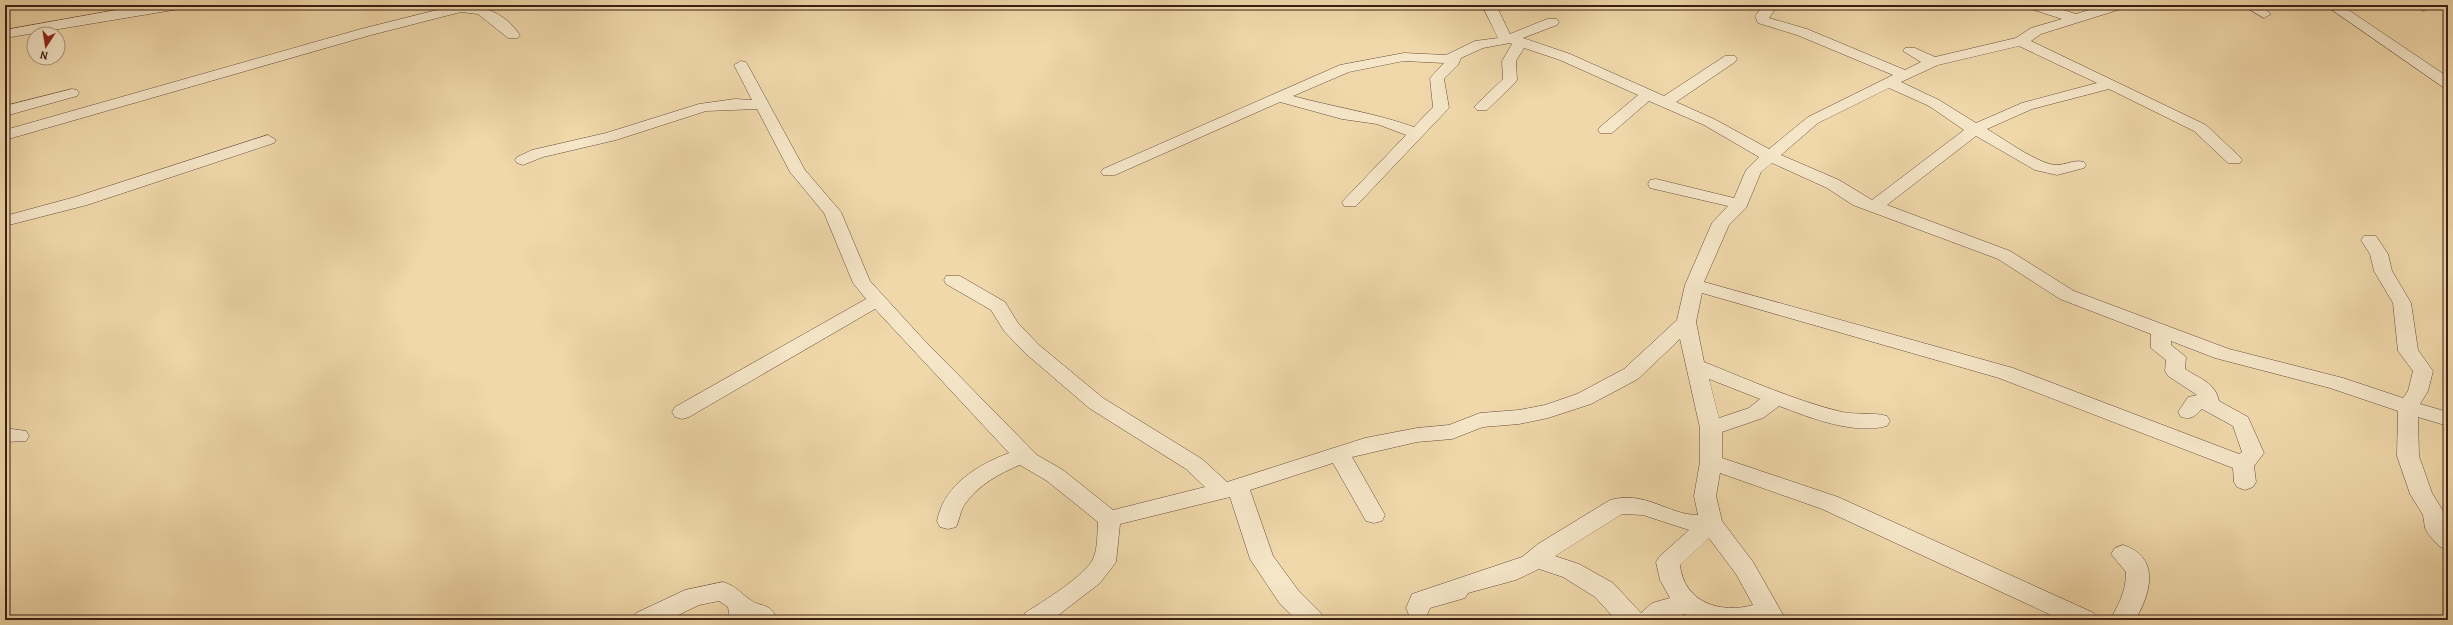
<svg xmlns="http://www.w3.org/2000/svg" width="2453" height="625" font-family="Alegreya,serif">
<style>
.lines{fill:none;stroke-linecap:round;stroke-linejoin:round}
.minor-casing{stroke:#684c39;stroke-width:1}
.minor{fill:#f5e6c8;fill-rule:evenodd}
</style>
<rect width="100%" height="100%" fill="#f0d8aa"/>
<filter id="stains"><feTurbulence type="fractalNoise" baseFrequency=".005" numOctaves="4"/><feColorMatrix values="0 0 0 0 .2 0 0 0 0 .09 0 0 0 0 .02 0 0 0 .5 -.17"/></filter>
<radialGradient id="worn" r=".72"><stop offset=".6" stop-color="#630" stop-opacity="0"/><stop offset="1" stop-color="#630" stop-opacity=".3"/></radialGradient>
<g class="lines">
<defs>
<g id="minor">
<polygon points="144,5 186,5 179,9 5,38 5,30"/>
<path d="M457 5C483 5 504 12 520 35L518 38H508L478 14 461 12 371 35 5 140V130L361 29Z"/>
<path d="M1482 5H1496L1510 34 1547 19H1557L1559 22 1557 25 1523 38 1570 54 1664 96 1725 56H1735L1737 59 1735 62 1676 102 1714 119 1769 149 1808 117 1893 75 1797 35 1758 23 1755 16 1764 5H1778L1769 18 1807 29 1905 70 1921 62 1903 51 1905 48H1915L1935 57 2016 38 2031 28 2062 19 2028 8 2026 5H2047L2076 14 2105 5H2126L2124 8 2041 34 2031 41 2206 125 2240 157 2242 160 2240 163H2228L2194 131 2109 89 2032 109 1987 129C2004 139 2038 164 2056 165 2066 165 2074 159 2084 162L2086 165 2084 168 2057 175 2035 170 1976 136 1887 205 2010 251 2074 291 2229 349 2343 378 2403 398 2408 391 2413 371 2398 351 2393 303 2374 271 2370 254 2361 240 2364 236H2376L2388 254 2392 271 2411 303 2418 350 2433 371 2428 391 2420 404 2448 412V426L2418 417 2419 456 2432 493 2445 514 2448 526V550L2440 547 2428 534 2425 528 2423 515 2410 494 2397 456 2398 411 2330 388 2215 358 2171 341V345L2186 357 2185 369C2200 379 2215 382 2219 401L2248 417 2264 453 2254 466 2256 482 2253 487 2245 490 2237 487 2234 482 2233 468 1999 378 1702 293 1696 322 1704 362C1749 380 1796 401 1842 412 1857 415 1873 412 1887 416L1890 421 1887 426C1853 435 1811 418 1779 406L1763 418 1722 432V458L1838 497 2094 613 2097 620H2062L1822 509 1720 473 1716 496 1722 521 1753 562 1786 620H1696L1685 614 1666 620H1616L1595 597 1563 577 1539 569 1516 580 1468 593 1465 598 1430 608 1427 615 1418 617 1409 615 1406 608 1412 594 1522 557 1538 544 1610 500C1646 490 1668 515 1698 515L1694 496 1700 462V428L1680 339 1638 379 1591 404 1548 418 1519 424 1483 427 1452 439 1417 442 1352 457 1385 515 1382 521 1374 523 1366 521 1333 463 1250 490 1273 556 1298 590 1321 613 1324 620H1297L1280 604 1250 559 1230 497 1120 524 1116 562 1100 583 1052 620H1022L1025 613C1042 602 1085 576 1093 559 1098 548 1097 534 1098 522L1047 481 1020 465C1000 473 977 486 965 504 960 511 960 519 956 527L948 529 940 527 937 521C944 485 977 465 1009 453L875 309 689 417 682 419 675 417 672 412 675 407 866 299 853 283 824 213 790 172 757 109 706 111 616 140 543 157 523 165 517 163 515 160 517 157 532 150 606 133 699 104 735 99 752 100 734 65 741 61 746 62 805 170 841 212 870 281 923 339 1037 455 1063 470 1113 510 1205 487 1186 469 1089 408 1025 353 1004 331 991 310 946 284 944 280 946 276H960L1005 302 1018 323 1039 345 1103 398 1202 459 1227 482 1365 438 1417 428 1449 425 1480 413 1519 410 1545 405 1577 394 1624 369 1677 320 1685 285 1712 223 1728 206 1650 188 1648 184 1650 180 1656 179 1734 198 1746 170 1759 157 1704 125 1649 101 1612 133H1600L1598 130 1600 127 1638 95 1560 60 1524 48 1516 61 1517 80 1515 83 1487 110H1477L1474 107 1477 104 1503 79 1502 61 1512 44 1510 43 1483 48 1461 58 1458 65 1444 79 1449 108 1446 111 1356 206H1344L1342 202 1406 135 1377 124 1342 119 1280 102 1115 175H1103L1101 172 1103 169 1340 65 1404 53 1446 55 1475 41 1498 38ZM2019 46 2097 83 2022 103 1976 123 1939 100 1901 82 1938 65ZM1404 61 1444 63 1430 78 1433 107 1414 127C1375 113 1333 107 1293 96L1349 72ZM1889 88 1929 106 1964 130 1872 200 1839 180 1781 155 1818 123ZM1772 163 1827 188 1853 205 1998 259 2060 299 2151 334V348L2166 360 2165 371 2168 376 2197 395 2188 397 2178 412 2181 417C2193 420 2194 416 2202 409L2233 426 2242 452 2239 454 2013 368 1704 282 1729 225 1746 208 1761 172ZM1709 379 1760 399 1749 408 1719 418ZM1622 514 1643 515 1689 530 1660 556 1656 562 1660 580 1670 598 1652 603 1641 613 1613 583 1579 564 1555 556ZM1709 538 1736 574 1753 605C1721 614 1684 603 1680 565Z"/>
<polygon points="2242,5 2258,5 2271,14 2264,18"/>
<polygon points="2325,5 2341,5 2448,77 2448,88 2443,87"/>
<polygon points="2414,5 2429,5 2431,7 2424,11"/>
<polygon points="72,89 77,90 79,93 77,96 5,116 5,106"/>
<polygon points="268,135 276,140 274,143 87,205 5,226 5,216 75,197"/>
<polygon points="5,428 26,431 29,436 26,441 5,442"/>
<path d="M2123 545C2161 557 2151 594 2135 620H2110C2119 603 2126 592 2126 572L2111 554 2115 548Z"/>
<path d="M723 582C734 585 740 592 749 599 762 609 768 600 778 620H730L728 607 719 601 699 605 668 620H633L636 613 685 590Z"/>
</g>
</defs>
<!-- minor casing -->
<use href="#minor" class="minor-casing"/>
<!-- minor -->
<use href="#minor" class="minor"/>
</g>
<!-- margin -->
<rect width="2453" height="625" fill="none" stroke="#f0d8aa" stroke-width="20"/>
<rect x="6" y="6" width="2441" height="613" fill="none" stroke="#3a1e13" stroke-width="2"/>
<rect x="10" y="10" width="2433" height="605" fill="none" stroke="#3a1e13"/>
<!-- north arrow -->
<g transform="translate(46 46) rotate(192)"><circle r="19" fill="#f5e6c8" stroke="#aa9680"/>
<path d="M0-3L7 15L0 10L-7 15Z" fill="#8f2418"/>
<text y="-6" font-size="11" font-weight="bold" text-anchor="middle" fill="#3a1e13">N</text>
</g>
<rect width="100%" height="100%" filter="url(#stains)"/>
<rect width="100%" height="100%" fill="url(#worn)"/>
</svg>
